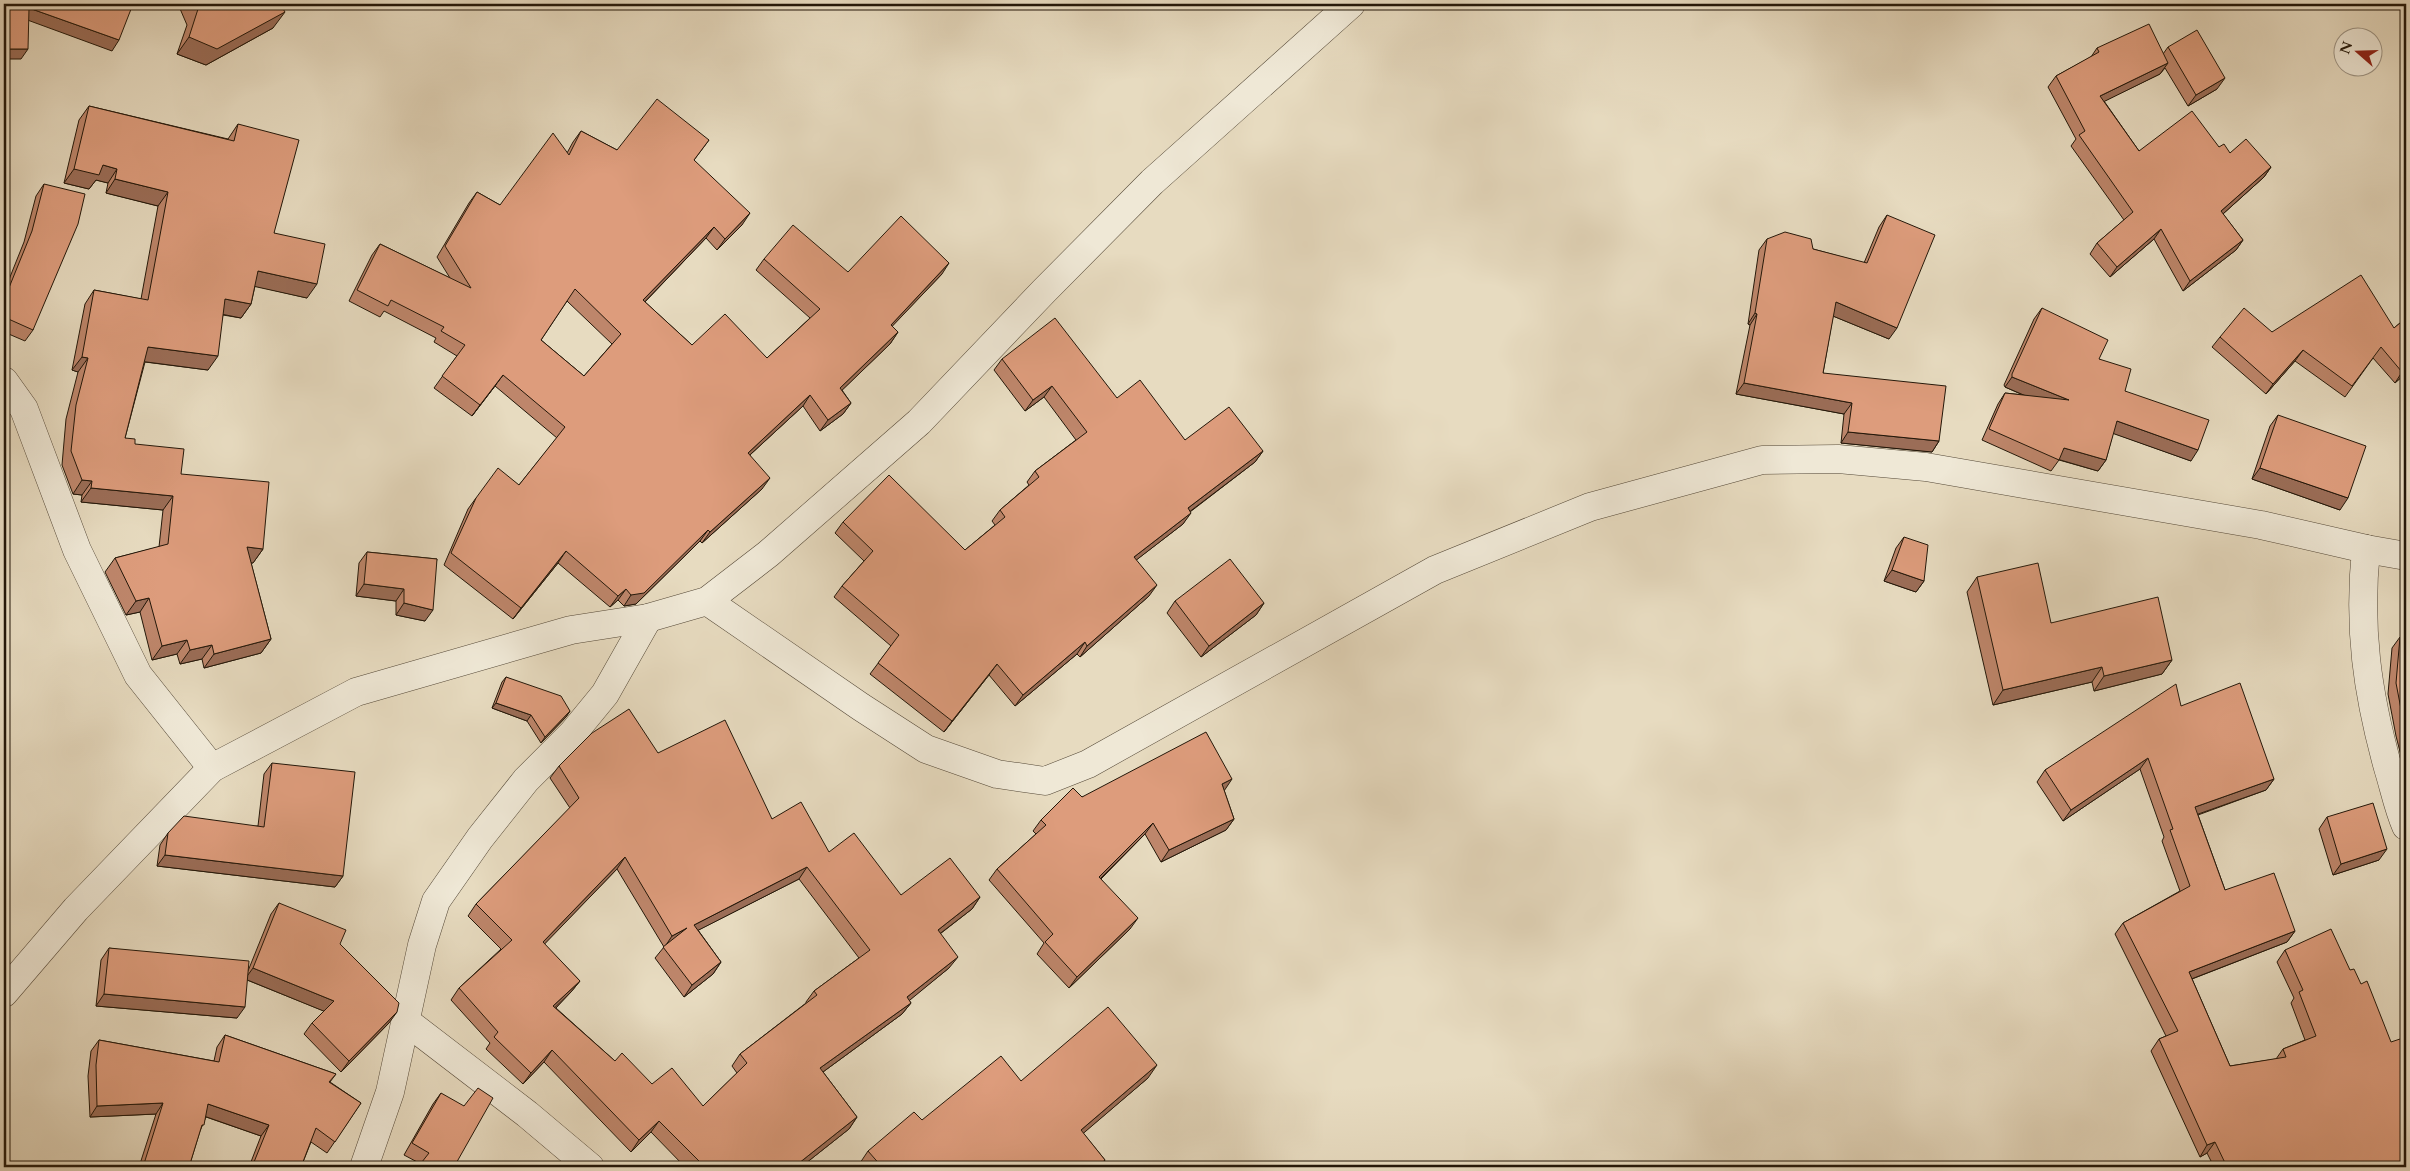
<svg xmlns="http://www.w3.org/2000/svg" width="2410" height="1171" font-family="Cardo,serif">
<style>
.green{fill:#b8bf90;stroke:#6e6b4c}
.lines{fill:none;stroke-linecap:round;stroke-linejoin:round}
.minor-casing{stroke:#544837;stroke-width:29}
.minor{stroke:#efe8d6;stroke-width:28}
.wall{fill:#be866b;stroke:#231709;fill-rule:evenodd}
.shaded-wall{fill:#9b6d57;stroke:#231709}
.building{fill:#dd9c7c;stroke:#231709;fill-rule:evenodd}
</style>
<rect width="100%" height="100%" fill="#e7dbc0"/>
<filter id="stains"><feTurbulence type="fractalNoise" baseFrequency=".004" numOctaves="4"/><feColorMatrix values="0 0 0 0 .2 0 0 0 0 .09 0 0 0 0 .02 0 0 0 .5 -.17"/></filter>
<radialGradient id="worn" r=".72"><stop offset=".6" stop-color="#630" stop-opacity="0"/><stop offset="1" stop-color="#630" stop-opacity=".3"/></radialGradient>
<!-- green -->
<polygon class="green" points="689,4 973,4 967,9 694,6"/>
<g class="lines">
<defs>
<g id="minor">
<polyline points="4,381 24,409 77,550 138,675 212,768"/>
<path d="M2366 549C2358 628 2367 692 2388 768 2394 787 2398 808 2406 826"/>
<polyline points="707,601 861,707 926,749 997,774 1045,781 1088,764 1435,570 1590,507 1762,460 1838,459 1926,467 2261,525 2366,549 2406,556"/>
<polyline points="4,993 76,909 212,768 356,692 571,630 648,618 707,601 768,554 919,422 1044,291 1152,182 1351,4"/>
<polyline points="407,1022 527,1114 590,1167"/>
<polyline points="364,1167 390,1092 422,945 436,901 480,838 526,780 573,733 605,694 648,618"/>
</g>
</defs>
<!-- minor casing -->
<use href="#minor" class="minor-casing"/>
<!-- minor -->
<use href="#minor" class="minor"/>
</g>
<!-- wall -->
<g class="wall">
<polygon points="178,4 280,4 273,28 206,65 177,54 187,25"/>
<polygon points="2168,47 2217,89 2188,106 2165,68 2160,74 2104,101 2139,151 2219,147 2230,153 2271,167 2264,177 2223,214 2243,240 2236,250 2183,291 2154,239 2110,277 2090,254 2097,243 2124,220 2071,146 2076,139 2048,87 2056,76 2091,57 2097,48 2163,54"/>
<polygon points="89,106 228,139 238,124 274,233 307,298 255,286 251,304 241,318 223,315 208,370 145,362 125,438 181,474 263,549 253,563 251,563 271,639 261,653 204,668 202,659 180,664 177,654 152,660 140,612 126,615 105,572 115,558 159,547 163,510 81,502 82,495 73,494 62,465 66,419 78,372 72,370 85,304 94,290 141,299 158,206 106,193 108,183 96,180 89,189 64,183 79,120"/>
<path d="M581 131 617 150 709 140 694 160 742 225 717 250 706 238 645 302 692 345 767 358 810 318 756 270 764 259 848 272 942 274 892 326 898 332 890 344 842 390 851 403 843 414 820 431 803 406 750 455 762 489 702 543 700 541 636 604 624 606 618 600 610 607 558 563 513 619 444 565 468 509 476 498 519 485 557 438 495 386 472 416 434 388 457 356 434 342 436 338 384 311 380 317 349 301 372 255 380 244 450 278 437 257 469 203 477 192 500 205 567 153 573 142ZM567 301 612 344 584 376 541 340Z"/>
<polygon points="44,184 33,330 25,341 4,332 4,292 24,242 36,196"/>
<polygon points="1887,215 1889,339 1833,316 1823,373 1939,441 1932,452 1841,443 1844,414 1736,394 1750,325 1748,324 1759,250 1767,239 1813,249 1864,263 1879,227"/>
<polygon points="2042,308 2099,359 2125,391 2191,461 2113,433 2106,460 2098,471 2059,460 2051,471 1982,440 1998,404 2005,393 2023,395 2005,387 2004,385 2034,319"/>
<polygon points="2406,318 2406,373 2395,383 2373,358 2345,397 2295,361 2266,394 2212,347 2220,337 2272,332 2394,328"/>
<polygon points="1002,359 1117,398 1185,440 1263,451 1255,462 1190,512 1183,524 1136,560 1149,596 1080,657 1077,654 1015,706 989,675 944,732 870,674 891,646 834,597 842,586 864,561 835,533 843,522 965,550 995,525 992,521 1000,510 1029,485 1027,482 1035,471 1076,440 1044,397 1025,411 994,370"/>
<polygon points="2278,415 2340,510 2252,479 2270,426"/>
<polygon points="1904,537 1924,581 1916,592 1884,581 1896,548"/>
<polygon points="367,552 437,559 425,621 396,615 396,601 356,596 359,563"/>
<polygon points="1977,577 2051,623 2172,660 2162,674 2094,691 2092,682 1993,705 1967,592"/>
<polygon points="1175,601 1264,603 1256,615 1201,657 1167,613"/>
<polygon points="2400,637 2406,638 2406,775 2396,736 2388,694 2392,648"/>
<polygon points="506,677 570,711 566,717 541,743 527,721 492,708 502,682"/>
<polygon points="2181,706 2274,779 2266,790 2198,815 2225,890 2295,931 2287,942 2192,979 2230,1066 2276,1059 2283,1049 2305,1040 2291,1003 2294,998 2277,962 2285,950 2406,1167 2214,1167 2207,1153 2200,1157 2151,1051 2159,1039 2166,1036 2115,934 2123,923 2180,891 2162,841 2164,837 2140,769 2063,821 2037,782 2045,770"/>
<path d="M658 753 772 819 901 895 980 897 972 909 940 934 949 968 909 1000 911 1003 902 1014 823 1072 857 1117 849 1129 801 1167H685L651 1132 631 1152 544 1062 523 1084 486 1049 490 1043 451 1000 459 988 501 949 468 916 476 904 570 808 550 778 559 766ZM617 869 664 947 655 958 684 997 713 974 721 962 698 930 799 879 859 958 814 991 806 1002V1003L740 1054 732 1066 737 1073 703 1106 652 1084 615 1061 556 1008 571 992 580 981 544 944Z"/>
<polygon points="272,763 343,876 335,887 157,866 160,845 168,833 258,826 264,774"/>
<polygon points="1224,790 1234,819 1226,830 1161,862 1145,834 1101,879 1130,929 1069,988 1037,954 1044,943 989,880 997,869 1036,834 1033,831 1041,820 1082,797"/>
<polygon points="2327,817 2379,860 2333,875 2319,829"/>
<polygon points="279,903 340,944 389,1023 341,1072 304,1034 312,1023 324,1011 247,980 237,1018 96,1006 101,960 109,948 248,971 271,914"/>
<polygon points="225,1035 336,1074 330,1082 361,1103 327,1153 311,1142 301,1167 249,1167 261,1136 206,1117 200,1131 189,1167 139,1167 156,1114 90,1117 88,1076 91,1051 99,1040 214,1061 217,1047"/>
<polygon points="1148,1078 1083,1133 1105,1160 1100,1167 863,1167 860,1163 868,1151 922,1120 1021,1081"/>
<polygon points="441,1093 454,1167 421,1164 404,1155 433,1104"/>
</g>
<!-- shaded-wall -->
<g class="shaded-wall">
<polygon points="29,8 119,40 112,51 22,18"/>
<polygon points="285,12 273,28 206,65 177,54 189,37"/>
<polygon points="4,49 28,49 21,59 4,59"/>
<polygon points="2168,63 2160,74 2093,107 2100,96"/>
<polygon points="2225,78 2217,89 2188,106 2196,95"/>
<polygon points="103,165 117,169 108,183 96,180 89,189 64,183 74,169"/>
<polygon points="2271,167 2264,177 2214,222 2221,211"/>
<polygon points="115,179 168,192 158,206 106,193"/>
<polygon points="750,213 742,225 717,250 725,239"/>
<polygon points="714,227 706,238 636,311 643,300"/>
<polygon points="2161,229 2154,239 2110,277 2117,267"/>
<polygon points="2243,240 2236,250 2183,291 2190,281"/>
<polygon points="949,263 942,274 883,336 891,325"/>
<polygon points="258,271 317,284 307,298 248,285"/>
<polygon points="225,299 251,304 241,318 216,313"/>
<polygon points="1836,302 1897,328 1889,339 1828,314"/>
<polygon points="1755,313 1757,314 1750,325 1748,324"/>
<polygon points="898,332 890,344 833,399 840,388"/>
<polygon points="148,347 218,356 208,370 139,361"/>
<polygon points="2303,350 2295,361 2266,394 2273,384"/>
<polygon points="82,357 88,358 78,372 72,370"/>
<polygon points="2406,369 2406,373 2395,383 2402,372"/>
<polygon points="503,375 495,386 472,416 480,405"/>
<polygon points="2012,377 2069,400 2061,411 2005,387"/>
<polygon points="1744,383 1852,403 1844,414 1736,394"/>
<polygon points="1052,386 1044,397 1025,411 1033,400"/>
<polygon points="810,395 803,406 740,464 748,453"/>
<polygon points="851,403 843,414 820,431 828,420"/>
<polygon points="2117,421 2198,450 2191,461 2109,432"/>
<polygon points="1848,432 1939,441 1932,452 1841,443"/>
<polygon points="2064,448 2106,460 2098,471 2057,459"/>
<polygon points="1263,451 1255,462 1180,519 1188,508"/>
<polygon points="2260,468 2348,498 2340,510 2252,479"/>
<polygon points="770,478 762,489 702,543 710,532"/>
<polygon points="82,480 92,481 82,495 73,494"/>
<polygon points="91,488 173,496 163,510 81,502"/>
<polygon points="1191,513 1183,524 1126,568 1134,557"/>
<polygon points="708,530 700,541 636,604 624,606 631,595"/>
<polygon points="247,547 263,549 253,563 237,561"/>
<polygon points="566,551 558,563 513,619 521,608"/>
<polygon points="1892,570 1924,581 1916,592 1884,581"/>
<polygon points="364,584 404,589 396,601 356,596"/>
<polygon points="1157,585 1149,596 1080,657 1087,646"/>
<polygon points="626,589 618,600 610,607 618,596"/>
<polygon points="149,598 140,612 126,615 136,601"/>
<polygon points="404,603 433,610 425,621 396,615"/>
<polygon points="1264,603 1256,615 1201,657 1209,646"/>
<polygon points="271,639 261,653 204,668 214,654"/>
<polygon points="187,640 177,654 152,660 162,646"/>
<polygon points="1085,642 1077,654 1015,706 1023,695"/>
<polygon points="212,645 202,659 180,664 190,650"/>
<polygon points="2172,660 2162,674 2094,691 2104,676"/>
<polygon points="997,664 989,675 944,732 952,721"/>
<polygon points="2102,667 2092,682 1993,705 2003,690"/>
<polygon points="496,703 531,715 527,721 492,708"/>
<polygon points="570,711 566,717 541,743 545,737"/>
<polygon points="2148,758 2140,769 2063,821 2071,810"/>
<polygon points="1232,779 1224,791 1222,784"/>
<polygon points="2274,779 2266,790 2187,818 2195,807"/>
<polygon points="1234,819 1226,830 1161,862 1169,850"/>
<polygon points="1153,823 1145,834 1091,888 1099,877"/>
<polygon points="2387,849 2379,860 2333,875 2341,864"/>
<polygon points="165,855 343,876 335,887 157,866"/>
<polygon points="625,857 617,869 535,954 543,942"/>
<polygon points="807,867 799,879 685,937 694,925"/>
<polygon points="980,897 972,909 929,942 938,930"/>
<polygon points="1138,918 1130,929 1069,988 1077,977"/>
<polygon points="687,928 664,948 672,936"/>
<polygon points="2295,931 2287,942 2181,983 2189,972"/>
<polygon points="958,957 949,968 899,1009 907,997"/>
<polygon points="721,962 713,974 684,997 692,985"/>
<polygon points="253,968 334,1001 326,1012 245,979"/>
<polygon points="580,981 571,992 545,1017 553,1006"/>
<polygon points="104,994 245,1007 237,1018 96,1006"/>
<polygon points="911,1003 902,1014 812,1080 820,1068"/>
<polygon points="397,1012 389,1023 341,1072 349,1061"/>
<polygon points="552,1050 544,1062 523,1084 531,1073"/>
<polygon points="1157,1065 1148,1078 1072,1143 1081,1130"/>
<polygon points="163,1103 156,1114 90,1117 97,1106"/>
<polygon points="208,1104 269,1125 261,1136 201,1115"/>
<polygon points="857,1117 849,1129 801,1167 794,1167"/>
<polygon points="659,1121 651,1132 631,1152 639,1140"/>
<polygon points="2215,1142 2207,1153 2200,1157 2207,1145"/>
<polygon points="1105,1160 1100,1167 1097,1167"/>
</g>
<!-- building -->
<g class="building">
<polygon points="4,4 133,4 119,40 29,8 28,49 4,49"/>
<polygon points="196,4 280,4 285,12 217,49 189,37 198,9"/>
<polygon points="2149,24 2168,63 2100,96 2139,151 2192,111 2219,147 2224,144 2230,153 2246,139 2271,167 2221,211 2243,240 2190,281 2161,229 2117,267 2097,243 2133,212 2079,135 2085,131 2056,76 2099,52 2097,48"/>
<polygon points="2197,30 2225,78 2196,95 2168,47"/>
<path d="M657 99 709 140 694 160 750 213 725 239 714 227 643 300 692 345 725 314 767 358 820 309 764 259 793 225 848 272 901 216 949 263 891 325 898 332 840 388 851 403 828 420 810 395 748 453 770 478 710 532 708 530 644 593 631 595 626 589 618 596 566 551 521 608 451 553 476 498 498 468 519 485 565 427 503 375 480 405 442 376 465 345 441 331 444 327 391 300 388 306 357 290 380 244 471 288 445 246 477 192 500 205 553 133 569 155 581 131 617 150ZM575 289 621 334 584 376 541 340Z"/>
<polygon points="89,106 234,141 238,124 299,140 274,233 325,244 317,284 258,271 251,304 225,299 218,356 148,347 125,438 135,439 135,444 184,449 181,474 269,482 263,549 247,547 271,639 214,654 212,645 190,650 187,640 162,646 149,598 136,601 115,558 168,544 173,496 91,488 92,481 82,480 71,451 76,405 88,358 82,357 94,290 148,300 168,192 115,179 117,169 103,165 99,175 74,169"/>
<polygon points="44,184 85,194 78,224 33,330 4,317 4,300 32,231"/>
<polygon points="1887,215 1935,235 1897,328 1836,302 1823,373 1946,386 1939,441 1848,432 1852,403 1744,383 1757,314 1755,313 1767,239 1785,232 1811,239 1813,249 1867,263"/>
<polygon points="2361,275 2394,328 2406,318 2406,369 2402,372 2381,347 2352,386 2303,350 2273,384 2220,337 2244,308 2272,332"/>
<polygon points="2042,308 2108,340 2099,359 2131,369 2125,391 2209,420 2198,450 2117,421 2106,460 2064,448 2059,460 1989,429 2005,393 2069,400 2012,377 2012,374"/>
<polygon points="1055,318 1117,398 1140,380 1185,440 1229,407 1263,451 1188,508 1191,513 1134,557 1157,585 1087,646 1085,642 1023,695 997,664 952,721 878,663 899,635 842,586 873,551 843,522 889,475 965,550 1005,517 1000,510 1039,477 1035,471 1087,432 1052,386 1033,400 1002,359"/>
<polygon points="2278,415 2366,446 2348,498 2260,468"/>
<polygon points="1904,537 1928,545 1924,581 1892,570"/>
<polygon points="367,552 437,559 433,610 404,603 404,589 364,584"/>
<polygon points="1230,559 1264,603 1209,646 1175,601"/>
<polygon points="2038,563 2051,623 2158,597 2172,660 2104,676 2102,667 2003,690 1977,577"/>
<polygon points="2400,637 2406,638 2406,735 2396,683"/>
<polygon points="506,677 561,696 570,711 545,737 531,715 496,703"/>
<polygon points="2240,683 2274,779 2195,807 2225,890 2274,873 2295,931 2189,972 2230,1066 2286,1057 2283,1049 2316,1036 2299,992 2303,990 2285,950 2331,929 2350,970 2354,969 2361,984 2367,981 2391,1042 2406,1037 2406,1095 2405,1095 2406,1098 2406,1167 2227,1167 2215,1142 2207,1145 2159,1039 2178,1031 2123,923 2190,886 2170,830 2173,829 2148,758 2071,810 2045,770 2176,684 2181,706"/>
<path d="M629 709 658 753 725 720 772 819 801 802 829 852 854 833 901 895 950 858 980 897 938 930 958 957 907 997 911 1003 820 1068 857 1117 794 1167H705L659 1121 639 1140 552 1050 531 1073 494 1037 498 1032 459 988 512 940 476 904 579 798 559 766 592 733ZM625 857 672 936 687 928 663 947 692 985 721 962 694 925 807 867 870 950 814 991 817 995 740 1054 747 1063 703 1106 672 1068 652 1084 622 1053 615 1061 553 1006 580 981 543 942Z"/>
<polygon points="1206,732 1232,779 1222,784 1234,819 1169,850 1153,823 1099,877 1138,918 1077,977 1045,942 1053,934 997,869 1046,825 1041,820 1073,788 1082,797"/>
<polygon points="272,763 355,772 343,876 165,855 168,833 184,816 264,827"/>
<polygon points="2373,803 2387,849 2341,864 2327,817"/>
<polygon points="279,903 346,930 340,944 399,1003 397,1012 349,1061 312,1023 334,1001 253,968"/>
<polygon points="109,948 249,961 245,1007 104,994"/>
<polygon points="1108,1007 1157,1065 1081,1130 1105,1160 1097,1167 882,1167 868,1151 914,1112 922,1120 1001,1056 1021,1081"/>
<polygon points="225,1035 336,1074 329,1082 361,1103 335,1142 316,1128 301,1167 252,1167 269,1125 208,1104 204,1125 202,1125 189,1167 143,1167 163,1103 97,1106 96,1065 99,1040 219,1062"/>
<polygon points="478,1088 493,1098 454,1167 418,1167 429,1153 412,1143 441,1093 464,1106"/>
<polygon points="4,1152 11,1167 4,1167"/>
</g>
<!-- margin -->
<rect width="2410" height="1171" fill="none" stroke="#e7dbc0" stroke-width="20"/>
<rect x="5" y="5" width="2400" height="1161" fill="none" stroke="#231709" stroke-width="2.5"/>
<rect x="10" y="10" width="2390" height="1151" fill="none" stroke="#231709"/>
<!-- north arrow -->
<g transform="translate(2358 52) rotate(290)"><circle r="24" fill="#efe8d6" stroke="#9d9484"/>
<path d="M0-4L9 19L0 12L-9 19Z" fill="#8f2418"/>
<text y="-8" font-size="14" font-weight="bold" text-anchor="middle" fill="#231709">N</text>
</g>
<rect width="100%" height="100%" filter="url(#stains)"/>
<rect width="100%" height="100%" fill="url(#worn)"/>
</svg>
